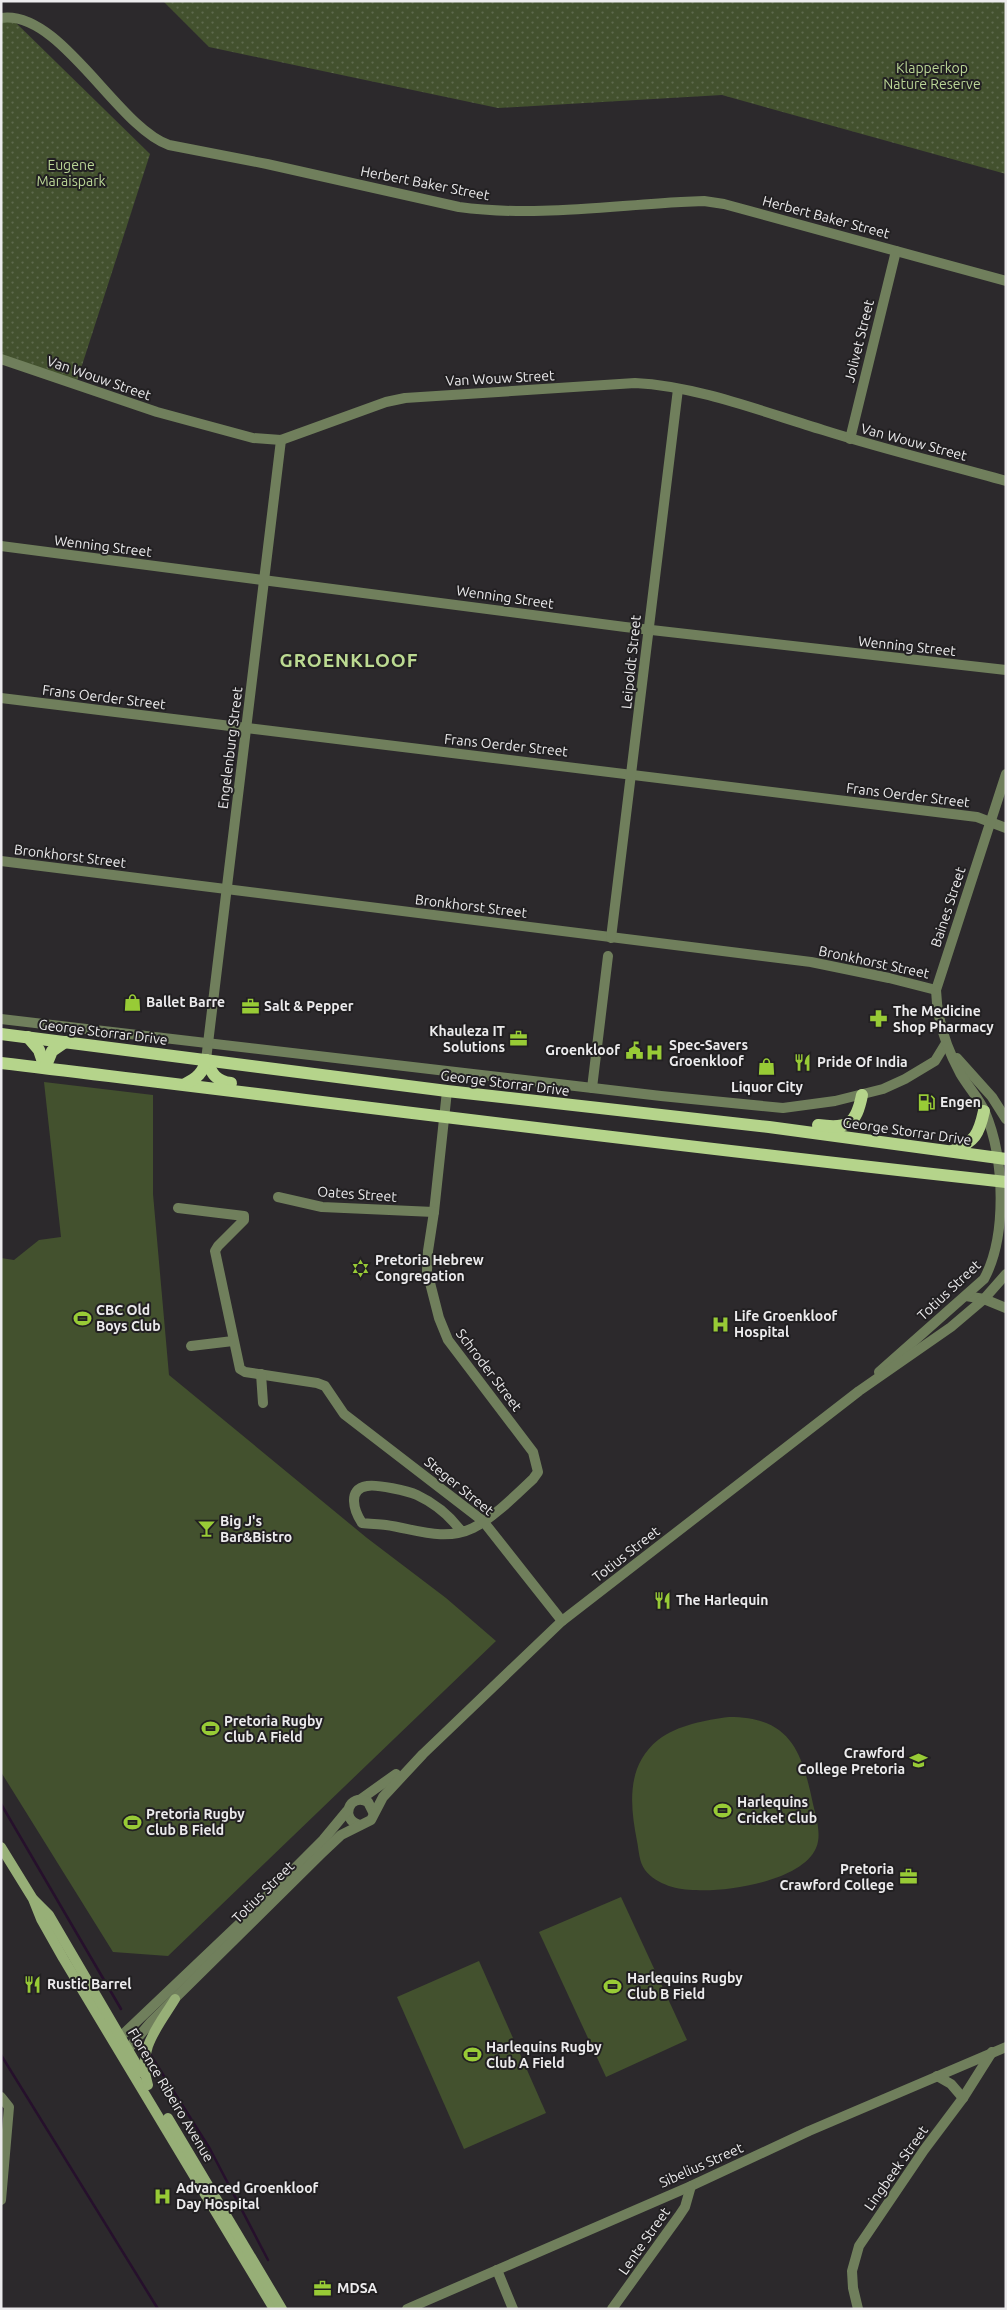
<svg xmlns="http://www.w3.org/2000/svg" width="1007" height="2310" font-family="Ubuntu,sans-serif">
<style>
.green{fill:url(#green-dots)}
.pitch{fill:#43512e}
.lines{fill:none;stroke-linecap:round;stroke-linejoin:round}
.stream{stroke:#26102c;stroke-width:2.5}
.minor{stroke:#707f5c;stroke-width:10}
.secondary{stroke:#97af77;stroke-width:10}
.primary{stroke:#b5d48b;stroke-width:12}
.labels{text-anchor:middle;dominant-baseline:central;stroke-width:4;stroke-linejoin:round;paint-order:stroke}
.park-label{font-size:14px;fill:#bad596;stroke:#222022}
.street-label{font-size:14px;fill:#ecebed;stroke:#222022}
.poi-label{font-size:14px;font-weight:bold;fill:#ecebed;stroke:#222022;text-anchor:start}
.district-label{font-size:19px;font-weight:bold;letter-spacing:1px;fill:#bcda92;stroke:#222022}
</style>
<defs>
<pattern id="green-dots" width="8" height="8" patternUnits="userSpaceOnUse" patternTransform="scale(1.25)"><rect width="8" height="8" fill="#43512e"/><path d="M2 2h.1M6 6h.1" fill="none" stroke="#5e6a4d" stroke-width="1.8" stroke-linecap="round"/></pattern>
</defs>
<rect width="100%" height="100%" fill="#2c292c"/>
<!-- green -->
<g class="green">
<polygon points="163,1 1006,1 1006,174 722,95 498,108 209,47"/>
<polygon points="12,19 150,154 75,387 1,359 1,22"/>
</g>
<!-- pitch -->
<g class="pitch">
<polygon points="44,1082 153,1095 153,1194 169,1375 367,1538 446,1598 496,1641 168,1956 113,1952 1,1772 1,1258 14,1260 39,1240 61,1237"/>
<path d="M729 1717C791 1717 802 1752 813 1804 816 1817 822 1835 816 1848 802 1881 727 1892 696 1890 678 1890 657 1885 645 1870 639 1862 639 1851 637 1841 630 1805 626 1766 658 1740 678 1725 705 1720 729 1717Z"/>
<polygon points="621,1897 687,2040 606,2077 539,1932"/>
<polygon points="479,1961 546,2113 464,2149 397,1997"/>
</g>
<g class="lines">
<!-- stream -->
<g class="stream">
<polyline points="1,1804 121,2009"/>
<polyline points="150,2054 210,2149 268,2260"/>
<polyline points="1,2055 158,2309"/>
</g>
<!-- minor -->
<g class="minor">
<path d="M1 18C60 9 117 127 169 145L267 164 459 207C532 217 608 206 681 202L704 201 724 204 1006 281"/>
<path d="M1 359 157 412 253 438 281 440 386 402 405 398 635 383C697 386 763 412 823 430 883 449 945 464 1006 481"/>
<polyline points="850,439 896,251"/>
<polyline points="1,546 625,627 1006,670"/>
<polyline points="1,698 977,817 1006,828"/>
<polyline points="1,861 811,962 889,978 936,990"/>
<polyline points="611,938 678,389"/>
<polyline points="1,1019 661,1096 783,1108 835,1101 883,1089 905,1079 935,1061 946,1043"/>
<polyline points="957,1058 992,1097 1006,1119"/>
<polyline points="206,1060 281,440"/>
<polyline points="592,1088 608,956"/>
<path d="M447 1091 434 1212 428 1251 427 1271 439 1318 448 1340 533 1452 538 1472 533 1479C516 1495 493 1518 473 1528 444 1542 415 1529 386 1525 378 1524 370 1524 362 1523 354 1511 347 1489 367 1486 377 1484 408 1491 417 1495 434 1503 450 1516 461 1531"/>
<polyline points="278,1197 322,1207 434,1212"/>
<polyline points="178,1208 244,1216 244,1220 218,1246 215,1251 240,1369 245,1372 317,1383 325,1386 344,1414 483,1521 562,1621"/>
<polyline points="966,1296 984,1299 1006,1308"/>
<polyline points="191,1346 233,1341"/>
<path d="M879 1372 984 1279C1007 1237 1005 1159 985 1112 979 1098 968 1087 960 1073 946 1047 937 1020 936 990L1006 774"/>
<polyline points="261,1374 263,1403"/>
<polyline points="361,1799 396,1774"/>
<path d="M360 1825C339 1820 349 1792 368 1802L373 1812"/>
<polyline points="115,2042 239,1924 323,1840 347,1811"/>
<polyline points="123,2055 151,2022 322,1853 341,1835 371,1820 383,1797 423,1754 562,1621 859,1391 951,1327 984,1299 1006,1274"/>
<polyline points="937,2076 951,2084 963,2098"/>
<polyline points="1,2097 9,2107 1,2200"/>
<polyline points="497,2270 513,2309"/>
<polyline points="407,2309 691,2186 809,2131 1006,2047"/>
<polyline points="612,2309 679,2216 685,2207 691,2186"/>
<polyline points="858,2309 853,2288 852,2271 859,2246 924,2150 963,2098 992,2052"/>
</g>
<!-- secondary -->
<g class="secondary">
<polyline points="1,1847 33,1899 41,1919 63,1958 274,2309"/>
<polyline points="34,1900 49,1915 141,2072"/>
<path d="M148 2085C136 2050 158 2027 175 1999"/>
<polyline points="168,2118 282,2309"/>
</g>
<!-- primary -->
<g class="primary">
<polyline points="1,1034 447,1091 769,1127 1006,1159"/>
<polyline points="28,1037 39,1050 45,1068"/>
<path d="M206 1060C212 1073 215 1081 231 1083"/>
<path d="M1 1063C336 1103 670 1146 1006 1182"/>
<polyline points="45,1068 52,1051 65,1042"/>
<path d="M185 1084C197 1078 203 1073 206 1060"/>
<path d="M818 1125C848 1129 856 1125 862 1095"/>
<path d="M952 1151C975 1142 979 1134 984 1111"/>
</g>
</g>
<!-- icons -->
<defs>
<symbol id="shop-bare" viewBox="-9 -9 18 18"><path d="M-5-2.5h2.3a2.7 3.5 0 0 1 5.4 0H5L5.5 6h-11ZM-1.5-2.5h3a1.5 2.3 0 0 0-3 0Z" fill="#98cb36" stroke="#222022" stroke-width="2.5" paint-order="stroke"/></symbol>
<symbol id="office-bare" viewBox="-9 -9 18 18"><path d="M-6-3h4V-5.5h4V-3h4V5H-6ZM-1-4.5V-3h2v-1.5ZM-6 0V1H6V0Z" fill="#98cb36" stroke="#222022" stroke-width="2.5" paint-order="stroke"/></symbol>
<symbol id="pharmacy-bare" viewBox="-9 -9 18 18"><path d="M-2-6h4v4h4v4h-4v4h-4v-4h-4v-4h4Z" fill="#98cb36" stroke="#222022" stroke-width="2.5" paint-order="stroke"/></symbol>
<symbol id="civic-bare" viewBox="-9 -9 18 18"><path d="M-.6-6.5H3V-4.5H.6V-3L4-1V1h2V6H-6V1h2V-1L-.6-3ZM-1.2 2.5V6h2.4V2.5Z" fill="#98cb36" stroke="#222022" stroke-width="2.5" paint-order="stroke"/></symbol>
<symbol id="hospital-bare" viewBox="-9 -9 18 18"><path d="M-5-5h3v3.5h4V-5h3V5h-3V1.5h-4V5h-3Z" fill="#98cb36" stroke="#222022" stroke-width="2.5" paint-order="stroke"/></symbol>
<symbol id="restaurant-bare" viewBox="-9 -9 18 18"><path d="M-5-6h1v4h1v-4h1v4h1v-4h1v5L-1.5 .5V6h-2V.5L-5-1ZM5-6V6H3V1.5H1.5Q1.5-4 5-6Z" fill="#98cb36" stroke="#222022" stroke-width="2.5" paint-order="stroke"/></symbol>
<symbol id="fuel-bare" viewBox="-9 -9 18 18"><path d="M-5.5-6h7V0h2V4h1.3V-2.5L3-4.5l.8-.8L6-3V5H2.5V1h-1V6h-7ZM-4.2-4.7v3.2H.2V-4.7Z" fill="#98cb36" stroke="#222022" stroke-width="2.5" paint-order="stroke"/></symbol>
<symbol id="synagogue-bare" viewBox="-9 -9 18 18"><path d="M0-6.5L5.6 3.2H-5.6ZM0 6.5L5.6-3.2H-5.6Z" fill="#98cb36" stroke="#222022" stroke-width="2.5" paint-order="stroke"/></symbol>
<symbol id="stadium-bare" viewBox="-9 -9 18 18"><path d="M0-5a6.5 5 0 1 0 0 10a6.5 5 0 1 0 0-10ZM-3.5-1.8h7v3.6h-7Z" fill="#98cb36" stroke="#222022" stroke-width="2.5" paint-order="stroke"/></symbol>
<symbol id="bar-bare" viewBox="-9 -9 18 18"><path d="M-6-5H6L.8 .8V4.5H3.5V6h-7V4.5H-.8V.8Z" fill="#98cb36" stroke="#222022" stroke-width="2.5" paint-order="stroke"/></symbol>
<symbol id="school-bare" viewBox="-9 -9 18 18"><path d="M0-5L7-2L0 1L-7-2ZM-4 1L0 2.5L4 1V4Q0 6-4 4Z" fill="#98cb36" stroke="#222022" stroke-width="2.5" paint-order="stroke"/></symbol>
</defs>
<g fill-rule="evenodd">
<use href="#shop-bare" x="120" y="990" width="25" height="25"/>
<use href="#office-bare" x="238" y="994" width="25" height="25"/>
<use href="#pharmacy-bare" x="866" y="1006" width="25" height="25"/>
<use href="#office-bare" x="506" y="1026" width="25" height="25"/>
<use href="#civic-bare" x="622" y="1038" width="25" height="25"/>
<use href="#hospital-bare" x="642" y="1040" width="25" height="25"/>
<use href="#restaurant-bare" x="790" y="1050" width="25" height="25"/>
<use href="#shop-bare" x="754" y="1054" width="25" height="25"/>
<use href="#fuel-bare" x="914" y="1090" width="25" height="25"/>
<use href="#synagogue-bare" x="348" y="1256" width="25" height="25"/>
<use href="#stadium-bare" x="70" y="1306" width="25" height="25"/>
<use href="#hospital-bare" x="708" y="1312" width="25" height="25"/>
<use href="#bar-bare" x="194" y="1516" width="25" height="25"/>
<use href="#restaurant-bare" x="650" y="1588" width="25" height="25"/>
<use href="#stadium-bare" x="198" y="1716" width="25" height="25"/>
<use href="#school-bare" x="906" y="1748" width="25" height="25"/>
<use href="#stadium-bare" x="710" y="1798" width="25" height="25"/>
<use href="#stadium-bare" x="120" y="1810" width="25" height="25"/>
<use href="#office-bare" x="896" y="1864" width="25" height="25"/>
<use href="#restaurant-bare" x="20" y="1972" width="25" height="25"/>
<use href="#stadium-bare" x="600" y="1974" width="25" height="25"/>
<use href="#stadium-bare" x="460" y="2042" width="25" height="25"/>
<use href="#hospital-bare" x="150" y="2184" width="25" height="25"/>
<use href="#office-bare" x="310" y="2276" width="25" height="25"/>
</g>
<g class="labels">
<!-- park labels -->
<g class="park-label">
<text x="932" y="68">Klapperkop<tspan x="932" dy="16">Nature Reserve</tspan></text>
<text x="71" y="165">Eugene<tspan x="71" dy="16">Maraispark</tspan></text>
</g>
<!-- street labels -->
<g class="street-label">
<text transform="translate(425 183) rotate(11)">Herbert Baker Street</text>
<text transform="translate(826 217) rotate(15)">Herbert Baker Street</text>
<text transform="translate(859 341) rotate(-76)">Jolivet Street</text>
<text transform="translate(99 378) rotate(19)">Van Wouw Street</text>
<text transform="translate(500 378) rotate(-3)">Van Wouw Street</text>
<text transform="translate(914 442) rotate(15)">Van Wouw Street</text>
<text transform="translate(103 546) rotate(7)">Wenning Street</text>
<text transform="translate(505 597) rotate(8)">Wenning Street</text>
<text transform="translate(907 646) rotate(6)">Wenning Street</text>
<text transform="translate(631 662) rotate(-84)">Leipoldt Street</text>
<text transform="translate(104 697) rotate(7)">Frans Oerder Street</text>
<text transform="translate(506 745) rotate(6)">Frans Oerder Street</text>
<text transform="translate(230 748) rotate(-83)">Engelenburg Street</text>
<text transform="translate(908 795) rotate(7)">Frans Oerder Street</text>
<text transform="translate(70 856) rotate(7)">Bronkhorst Street</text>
<text transform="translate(471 906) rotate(7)">Bronkhorst Street</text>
<text transform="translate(948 907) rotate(-72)">Baines Street</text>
<text transform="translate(874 962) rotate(12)">Bronkhorst Street</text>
<text transform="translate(103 1032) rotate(7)">George Storrar Drive</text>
<text transform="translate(505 1083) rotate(7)">George Storrar Drive</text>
<text transform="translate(907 1131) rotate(8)">George Storrar Drive</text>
<text transform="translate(357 1194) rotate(4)">Oates Street</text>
<text transform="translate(949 1290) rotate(-43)">Totius Street</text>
<text transform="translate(489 1370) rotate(53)">Schroder Street</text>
<text transform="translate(459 1486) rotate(39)">Steger Street</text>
<text transform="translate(626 1554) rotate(-38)">Totius Street</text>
<text transform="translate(263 1892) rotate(-45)">Totius Street</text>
<text transform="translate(171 2095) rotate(59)">Florence Ribeiro Avenue</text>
<text transform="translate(701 2165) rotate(-24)">Sibelius Street</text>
<text transform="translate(896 2168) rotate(-55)">Lingbeek Street</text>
<text transform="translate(644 2241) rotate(-55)">Lente Street</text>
</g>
<!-- poi labels -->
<g class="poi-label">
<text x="146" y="1002">Ballet Barre</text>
<text x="264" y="1006">Salt &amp; Pepper</text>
<text x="893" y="1011">The Medicine<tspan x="893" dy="16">Shop Pharmacy</tspan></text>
<text x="505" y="1031" text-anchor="end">Khauleza IT<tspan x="505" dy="16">Solutions</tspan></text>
<text x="669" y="1045">Spec-Savers<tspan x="669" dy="16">Groenkloof</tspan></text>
<text x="620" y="1050" text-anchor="end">Groenkloof</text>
<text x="817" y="1062">Pride Of India</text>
<text x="767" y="1087" text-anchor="middle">Liquor City</text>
<text x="940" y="1102">Engen</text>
<text x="375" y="1260">Pretoria Hebrew<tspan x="375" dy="16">Congregation</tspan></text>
<text x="96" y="1310">CBC Old<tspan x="96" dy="16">Boys Club</tspan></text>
<text x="734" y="1316">Life Groenkloof<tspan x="734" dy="16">Hospital</tspan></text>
<text x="220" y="1521">Big J's<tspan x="220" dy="16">Bar&amp;Bistro</tspan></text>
<text x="676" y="1600">The Harlequin</text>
<text x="224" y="1721">Pretoria Rugby<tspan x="224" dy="16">Club A Field</tspan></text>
<text x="905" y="1753" text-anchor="end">Crawford<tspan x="905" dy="16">College Pretoria</tspan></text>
<text x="737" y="1802">Harlequins<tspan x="737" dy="16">Cricket Club</tspan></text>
<text x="146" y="1814">Pretoria Rugby<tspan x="146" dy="16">Club B Field</tspan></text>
<text x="894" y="1869" text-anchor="end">Pretoria<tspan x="894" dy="16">Crawford College</tspan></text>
<text x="627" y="1978">Harlequins Rugby<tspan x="627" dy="16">Club B Field</tspan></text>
<text x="47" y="1984">Rustic Barrel</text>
<text x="486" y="2047">Harlequins Rugby<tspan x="486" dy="16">Club A Field</tspan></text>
<text x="176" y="2188">Advanced Groenkloof<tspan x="176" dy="16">Day Hospital</tspan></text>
<text x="337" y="2288">MDSA</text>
</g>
<!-- district labels -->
<g class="district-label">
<text x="349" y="660">GROENKLOOF</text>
</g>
</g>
<!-- border -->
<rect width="1007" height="2310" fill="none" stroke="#ecebed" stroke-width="5"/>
</svg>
